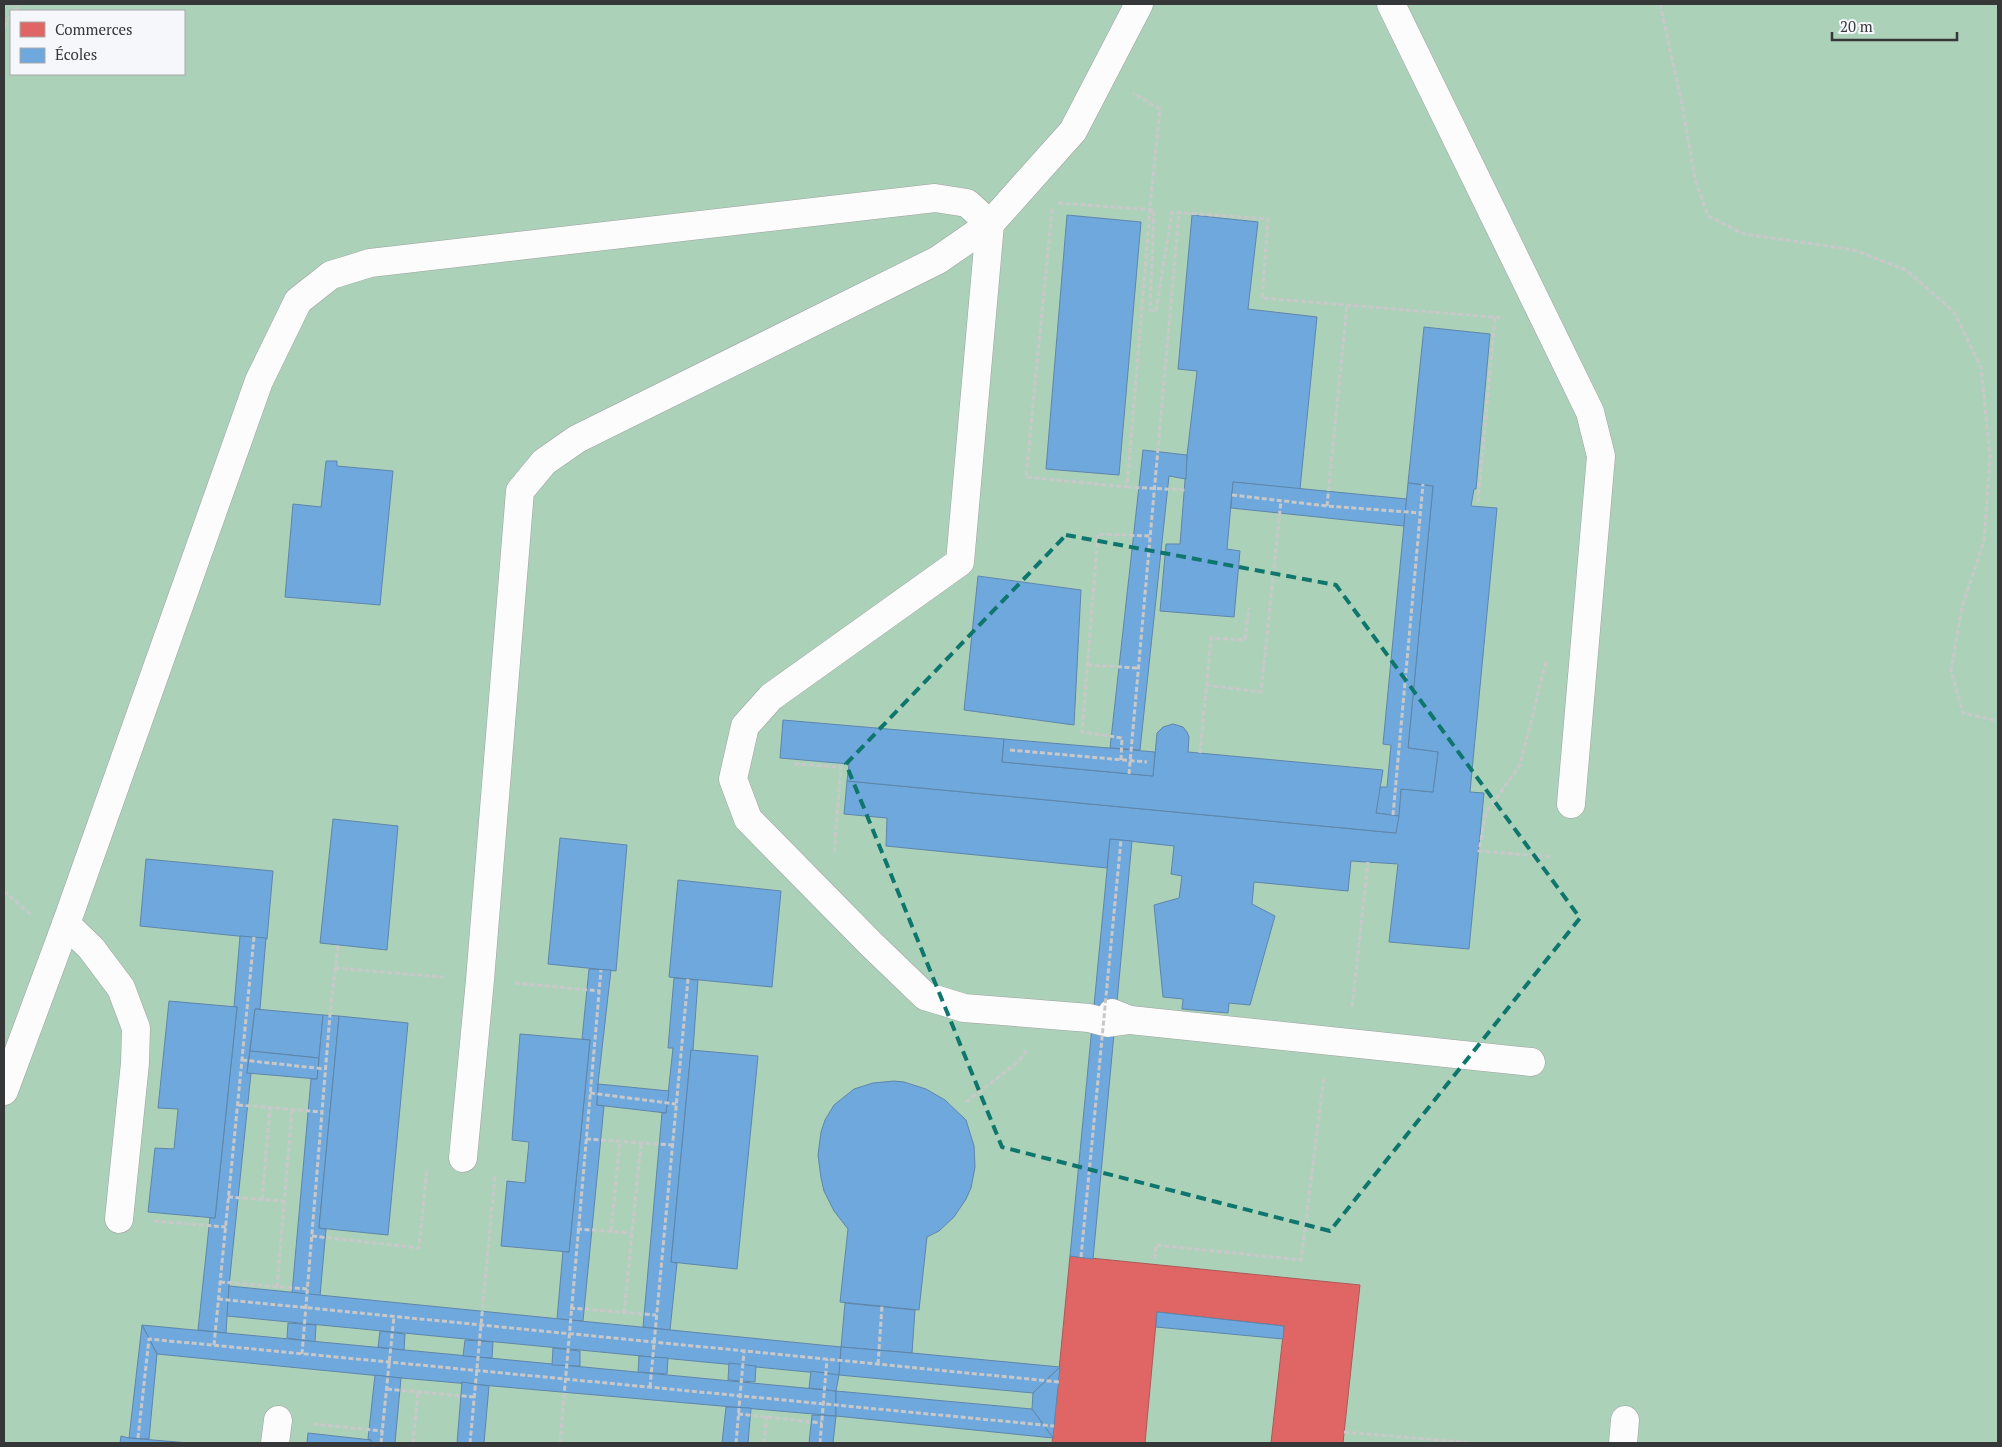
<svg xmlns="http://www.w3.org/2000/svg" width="2002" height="1447" font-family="'PT Serif',serif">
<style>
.forest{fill:#acd1b9;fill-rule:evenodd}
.shops{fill:#e06666;stroke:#ad5858}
.schools{fill:#6fa8dc;stroke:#5e86ab}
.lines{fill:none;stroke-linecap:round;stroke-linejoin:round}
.minor-casing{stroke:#9fa0a1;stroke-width:29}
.path{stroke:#c8c8c9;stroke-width:3;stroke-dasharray:5 2.5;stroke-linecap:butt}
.minor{stroke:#fcfcfc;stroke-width:28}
.path-bridge{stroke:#c8c8c9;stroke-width:3;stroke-dasharray:5 2.5;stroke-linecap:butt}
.marked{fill:none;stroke:#0f766e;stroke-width:4;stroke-dasharray:10 6;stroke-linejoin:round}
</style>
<rect width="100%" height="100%" fill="#e8eaeb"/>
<!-- forest -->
<path class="forest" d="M4 4H1998V1443H4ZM11 11H184V74H11Z"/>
<!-- shops -->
<polygon class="shops" points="1070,1256 1360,1285 1343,1443 1271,1443 1284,1326 1157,1312 1145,1443 1052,1443"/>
<!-- schools -->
<g class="schools">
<polygon points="1067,215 1141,222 1119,475 1046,469"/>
<polygon points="1192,215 1258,222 1248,309 1317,317 1300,489 1233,482 1227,549 1240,551 1234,617 1160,611 1166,544 1180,544 1187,455 1197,371 1178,369"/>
<polygon points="1424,327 1490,334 1476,489 1474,489 1471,506 1497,508 1470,792 1484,793 1469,949 1389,942 1398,864 1351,861 1348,891 1254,882 1252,904 1275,916 1250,1005 1229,1003 1228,1013 1182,1009 1183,999 1163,997 1154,905 1179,898 1182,876 1171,874 1174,846 1110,839 1107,868 886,846 887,818 844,814 847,781 1396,833 1401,789 1433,792 1438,752 1408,748 1433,486 1408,483"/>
<polygon points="1143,450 1187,455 1186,479 1169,476 1140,750 1110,748"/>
<polygon points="326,461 337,461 337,466 393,471 380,605 285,597 293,504 321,507"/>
<polygon points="1233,482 1407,499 1404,526 1231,508"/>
<polygon points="1408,483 1433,486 1408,748 1438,752 1433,792 1401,789 1399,816 1376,813 1379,787 1387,787 1391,745 1383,744"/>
<polygon points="978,576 1081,590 1074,725 964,710"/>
<polygon points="783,720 1004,739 1002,762 1153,776 1157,733 1163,727 1173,724 1183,727 1187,732 1189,737 1188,752 1383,770 1376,813 1399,816 1396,833 847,781 849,764 780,758"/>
<polygon points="1004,739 1155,752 1153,776 1002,762"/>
<polygon points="333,819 398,826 387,950 320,943"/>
<polygon points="560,838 627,845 616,971 548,964"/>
<polygon points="1110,839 1132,841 1093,1259 1070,1256"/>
<polygon points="146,859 273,871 267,939 140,926"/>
<polygon points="678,880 781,891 772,987 669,977"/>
<polygon points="240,936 266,938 260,1009 255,1009 247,1073 251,1073 229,1286 226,1333 198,1330 210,1217 215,1218 237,1007 234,1007"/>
<polygon points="589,969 611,970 598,1084 597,1105 604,1106 583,1321 557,1319 563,1251 569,1252 590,1040 582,1039"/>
<polygon points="674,978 698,980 693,1050 691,1050 671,1262 677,1263 670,1330 643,1327 662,1113 666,1113 673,1048 668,1048"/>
<polygon points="169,1001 237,1007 215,1218 148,1212 155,1148 174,1149 178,1109 158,1108"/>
<polygon points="255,1009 323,1015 319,1058 250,1051"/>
<polygon points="323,1015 339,1016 319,1228 326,1229 320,1296 292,1293 311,1079 317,1079"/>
<polygon points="339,1016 408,1023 388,1235 319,1228"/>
<polygon points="520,1034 590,1040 569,1252 501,1246 507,1181 525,1183 529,1142 512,1140"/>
<polygon points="691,1050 758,1056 737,1269 671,1262"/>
<polygon points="250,1051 319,1058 317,1079 247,1073"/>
<polygon points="894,1081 904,1082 926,1089 945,1100 966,1120 974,1146 975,1167 971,1188 966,1199 954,1217 939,1231 927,1237 919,1310 840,1302 848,1229 834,1211 824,1191 821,1178 818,1155 821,1132 825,1120 834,1105 854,1089 873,1083"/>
<polygon points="598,1084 669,1091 666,1113 597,1105"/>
<polygon points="229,1286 841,1347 839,1375 227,1316"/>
<polygon points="845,1303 915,1310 912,1353 841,1347"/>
<polygon points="1157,1312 1284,1326 1283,1339 1156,1327"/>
<polygon points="288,1323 316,1325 315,1342 287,1338"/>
<polygon points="142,1325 836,1391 836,1416 401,1378 157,1354"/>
<polygon points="142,1325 157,1354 149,1439 129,1438"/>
<polygon points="380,1331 405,1334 404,1350 378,1347"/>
<polygon points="465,1340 493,1342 492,1358 463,1356"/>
<polygon points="841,1347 912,1353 1060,1367 1033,1393 839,1375"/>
<polygon points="553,1348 580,1351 580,1366 552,1365"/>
<polygon points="639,1356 668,1358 667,1374 638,1372"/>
<polygon points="729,1363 756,1366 755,1382 728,1380"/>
<polygon points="1060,1367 1054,1426 1053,1438 1032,1409 1033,1393"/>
<polygon points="811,1371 839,1375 836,1391 809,1388"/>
<polygon points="375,1375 401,1378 395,1443 371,1443 371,1440 368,1439"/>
<polygon points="462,1382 489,1386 484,1443 457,1443"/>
<polygon points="836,1391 1032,1409 1053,1438 836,1416"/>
<polygon points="726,1407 751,1408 748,1443 722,1443"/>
<polygon points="812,1415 836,1416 833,1443 809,1443"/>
<polygon points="308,1433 371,1440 371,1443 307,1443"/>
<polygon points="121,1436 129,1438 189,1443 120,1443"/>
</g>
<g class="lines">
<defs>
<g id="minor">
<polyline points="1391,4 1590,412 1601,456 1571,804"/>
<polyline points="990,224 960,562 771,697 745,726 733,779 748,819 871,944 925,996 964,1008 1089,1018 1108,1023 1130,1020"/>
<polyline points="66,924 91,948 121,988 136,1028 135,1063 119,1219"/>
<polyline points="1112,1013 1130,1020 1531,1062"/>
<polyline points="4,1091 66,924 259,381 298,301 331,275 370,263 935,198 967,203 990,224"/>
<polyline points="463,1158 480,980 520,491 544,462 577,439 938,260 990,224 1073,131 1139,4"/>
<polyline points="275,1443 278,1420"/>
<polyline points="1623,1443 1625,1420"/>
</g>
</defs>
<!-- minor casing -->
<use href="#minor" class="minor-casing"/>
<!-- path -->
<g class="path">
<polyline points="1660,4 1682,104 1695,179 1708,216 1744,234 1854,250 1906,270 1954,312 1981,367 1990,457 1984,541 1962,607 1951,671 1963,713 1998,721"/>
<polyline points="14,11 20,4"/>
<polyline points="4,27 11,15"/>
<polyline points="1058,203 1154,210 1150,310 1156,311 1172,212 1268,219 1262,298 1504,318"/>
<polyline points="1052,209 1026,477 1127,487 1151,197 1160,109 1133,93"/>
<polyline points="1127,487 1185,490"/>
<polyline points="1232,495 1327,506 1421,513"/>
<polyline points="1478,502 1495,317"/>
<polyline points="1327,506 1347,305"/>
<polyline points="1546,662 1520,765 1486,813 1479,851 1552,857"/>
<polyline points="1087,665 1138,668"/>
<polyline points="1206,685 1261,692 1281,501"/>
<polyline points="1010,750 1147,762"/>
<polyline points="1200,753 1211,638 1245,640 1249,608"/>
<polyline points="1121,760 1122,738 1082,732 1098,534 1150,536"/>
<polyline points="794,764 841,767 834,855"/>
<polyline points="1129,774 1179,213"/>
<polyline points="1393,815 1423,484"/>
<polyline points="4,891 31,915"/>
<polyline points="335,968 444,977"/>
<polyline points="515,983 599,991"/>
<polyline points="1352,1007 1368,862"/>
<polyline points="242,1060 325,1069"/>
<polyline points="590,1093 676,1104"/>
<polyline points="966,1102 1018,1062 1027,1050"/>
<polyline points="238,1105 322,1112"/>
<polyline points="586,1139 672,1145"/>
<polyline points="228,1197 284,1201"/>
<polyline points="262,1200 270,1108"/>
<polyline points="154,1221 226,1227"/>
<polyline points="577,1229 631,1233"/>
<polyline points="611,1231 620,1141"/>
<polyline points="312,1236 419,1248 427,1168"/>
<polyline points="1155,1259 1156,1245 1301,1260 1324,1076"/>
<polyline points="220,1282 307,1289"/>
<polyline points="277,1287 292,1110"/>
<polyline points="218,1299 1059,1382"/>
<polyline points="570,1308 656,1315"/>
<polyline points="624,1313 641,1143"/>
<polyline points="214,1345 254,937"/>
<polyline points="302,1354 330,1015 338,945"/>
<polyline points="878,1364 882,1306"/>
<polyline points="650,1387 688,979"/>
<polyline points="387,1389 474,1397"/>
<polyline points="738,1414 822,1423"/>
<polyline points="313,1424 383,1431"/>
<polyline points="1344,1432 1474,1443"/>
<polyline points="138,1438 149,1339 1054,1426"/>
<polyline points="381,1443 394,1316"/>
<polyline points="413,1443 418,1392"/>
<polyline points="470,1443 495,1175"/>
<polyline points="560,1443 601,970"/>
<polyline points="736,1443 744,1351"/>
<polyline points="764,1443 767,1416"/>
<polyline points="820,1443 827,1359"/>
</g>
<!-- minor -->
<use href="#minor" class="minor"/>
<!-- path-bridge -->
<polyline class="path-bridge" points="1081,1257 1121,840"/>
</g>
<!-- marked area -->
<path class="marked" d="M1066 535 1336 585 1580 918 1330 1231 1002 1147 846 764Z"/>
<!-- border -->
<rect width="2002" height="1447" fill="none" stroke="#363738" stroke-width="10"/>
<!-- legend -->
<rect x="10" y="10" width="175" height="65" fill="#f5f7fa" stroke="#a9aaac"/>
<rect x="20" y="22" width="25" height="15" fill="#e06666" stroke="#a9aaac"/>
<text x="55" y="35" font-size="15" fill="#363738">Commerces</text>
<rect x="20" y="48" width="25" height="15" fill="#6fa8dc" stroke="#a9aaac"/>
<text x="55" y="60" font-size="15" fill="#363738">Écoles</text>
<!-- scale -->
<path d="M1832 32v8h125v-8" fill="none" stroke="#363738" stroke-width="2.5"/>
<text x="1840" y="32" font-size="15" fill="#363738" stroke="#f5f7fa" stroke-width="4" paint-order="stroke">20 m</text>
</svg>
